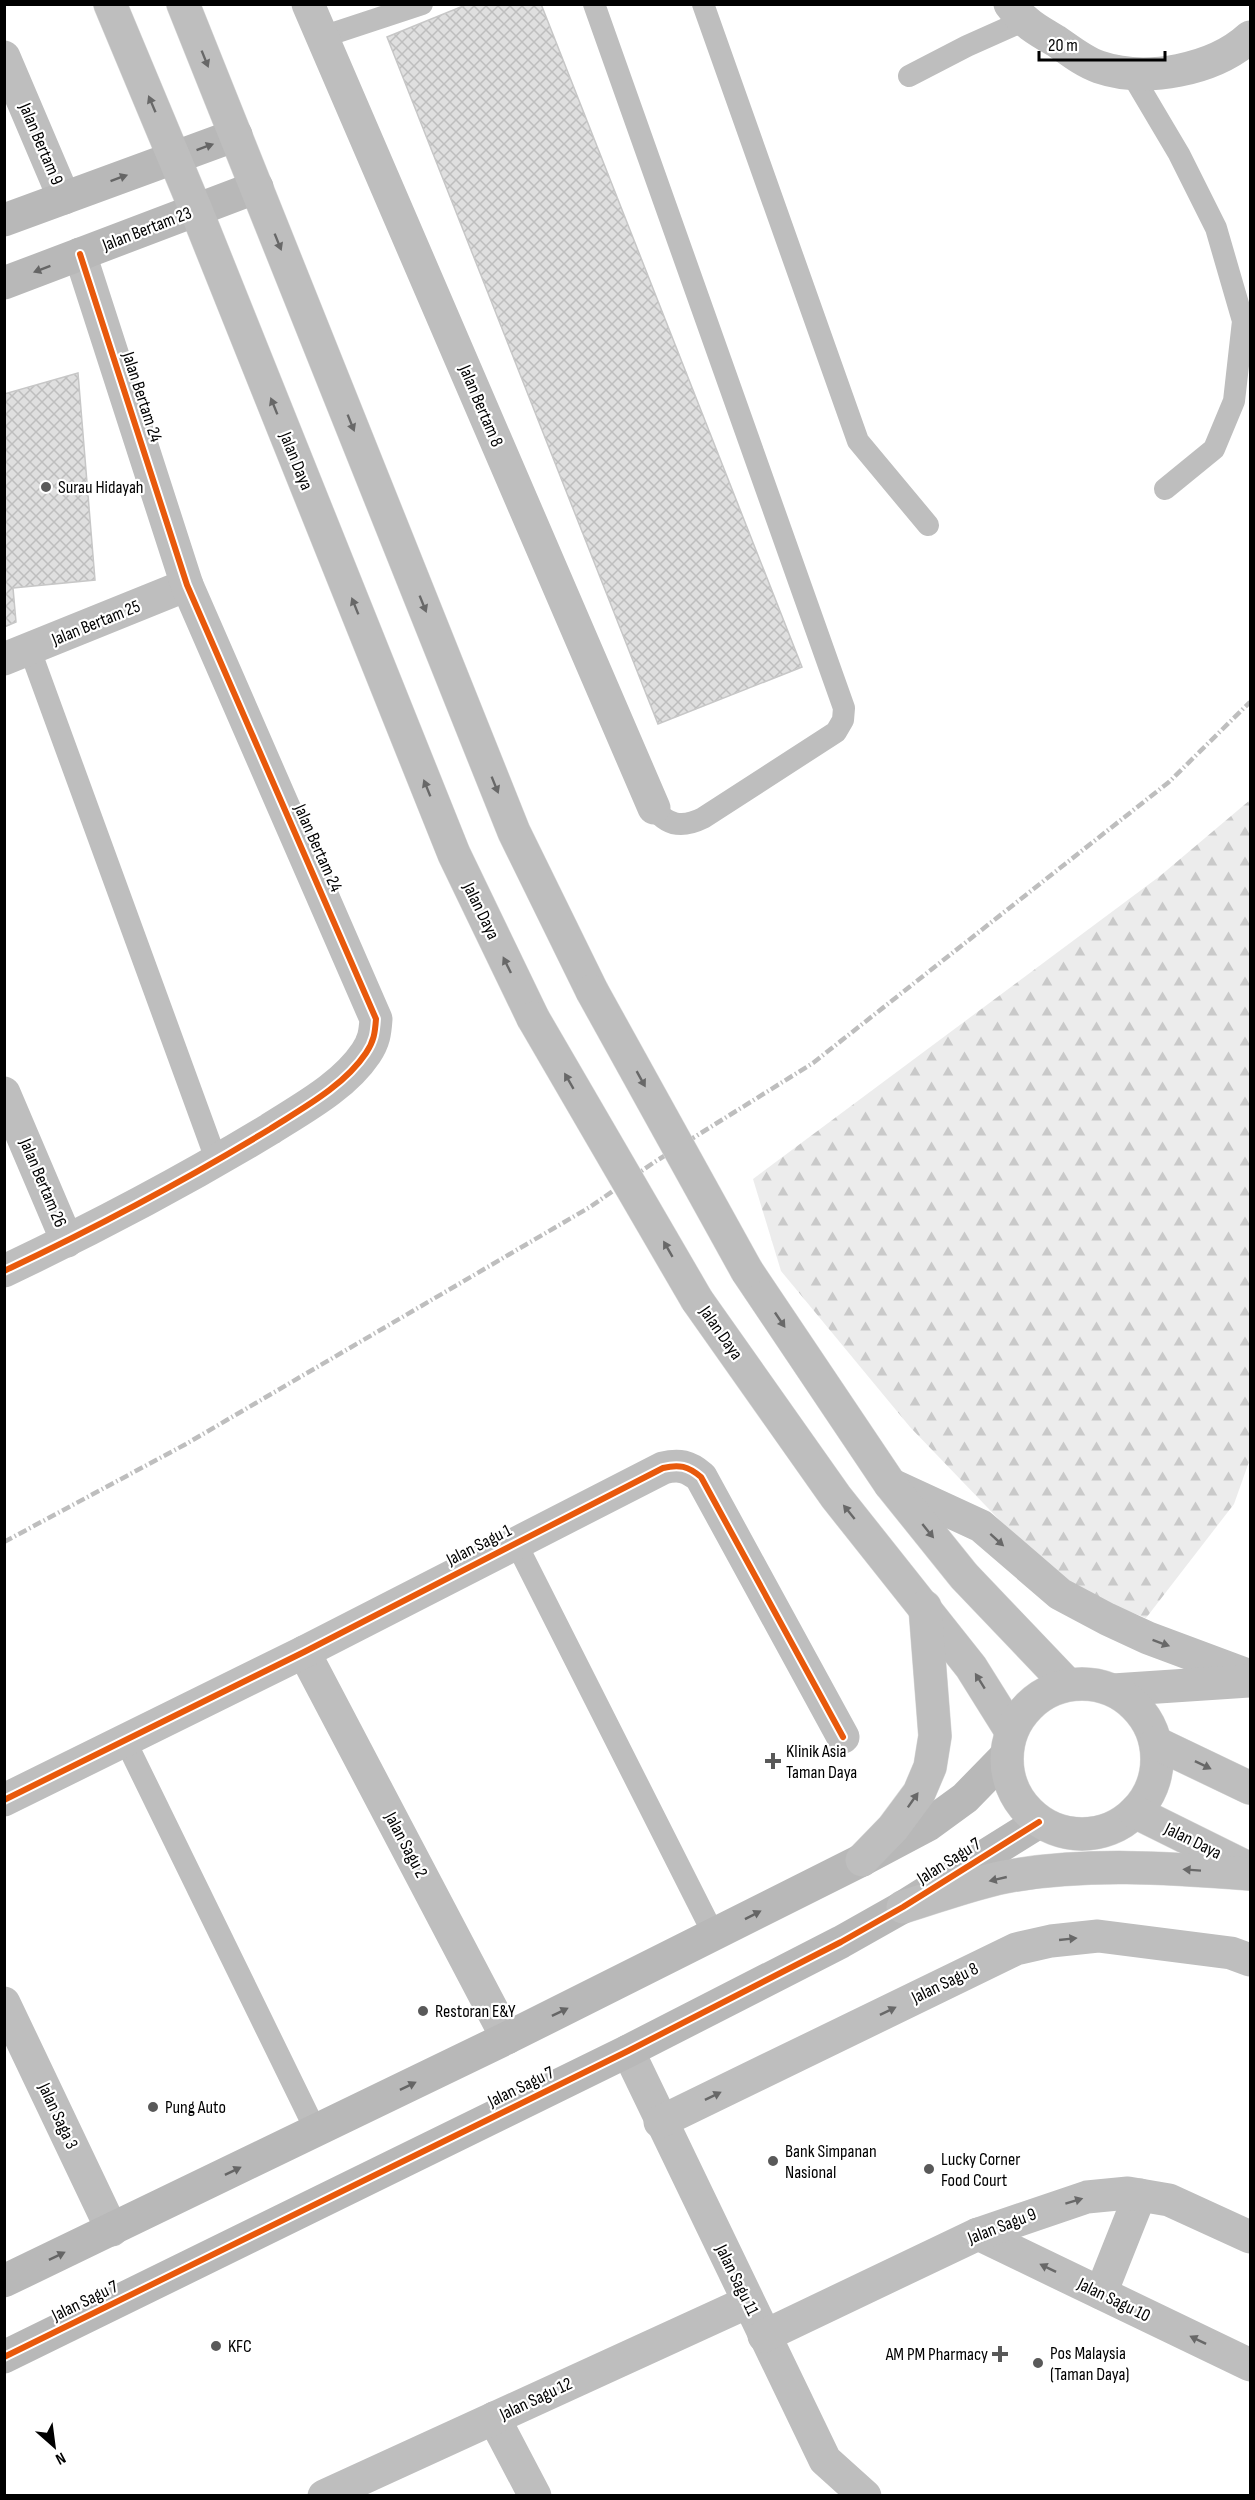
<svg xmlns="http://www.w3.org/2000/svg" width="1255" height="2500" font-family="'Sofia Sans Condensed',sans-serif">
<style>
.forest{fill:url(#forest-firs)}
.building{fill:url(#building-cross-hatch);stroke:#c7c7c7;stroke-width:1.5}
.lines{fill:none;stroke-linecap:round;stroke-linejoin:round}
.primary-casing{stroke:#dbdbdb;stroke-width:34}
.lane{stroke:#bebebe;stroke-width:22}
.street{stroke:#bebebe;stroke-width:33}
.secondary{stroke:#b8b8b8;stroke-width:33}
.primary{stroke:#bebebe;stroke-width:33}
.rail{stroke:#bebebe;stroke-width:4.5;stroke-dasharray:9 3 1.5 3;stroke-linecap:butt}
.primary-bridge-casing{stroke:#dbdbdb;stroke-width:34;stroke-linecap:butt}
.primary-bridge{stroke:#bebebe;stroke-width:33}
.cycleway-casing{stroke:#fff;stroke-width:10}
.cycleway{stroke:#e8590c;stroke-width:6}
.oneway{fill:#686868}
.oneway2{fill:#656565}
.poi-dot{fill:#595959;stroke:#fff;stroke-width:2}
.labels{text-anchor:middle;dominant-baseline:central;stroke-width:4.5;stroke-linejoin:round;paint-order:stroke}
.street-label{font-size:18px;fill:#000;stroke:#fff}
.poi-label{font-size:18px;fill:#000;stroke:#fff;text-anchor:start}
</style>
<defs>
<pattern id="forest-firs" width="22" height="20" patternUnits="userSpaceOnUse" patternTransform="scale(1.5)"><rect width="22" height="20" fill="#ececec"/><path d="M5 1l3.5 6h-7zM16 11l3.5 6h-7z" fill="#c9c9c9"/></pattern>
<pattern id="building-cross-hatch" width="8" height="8" patternUnits="userSpaceOnUse" patternTransform="scale(1.5)"><rect width="8" height="8" fill="#dfdfdf"/><path d="M0 0l8 8M0 8l8-8" fill="none" stroke="#bebebe"/></pattern>
</defs>
<rect width="100%" height="100%" fill="#fff"/>
<!-- forest -->
<polygon class="forest" points="1250,800 1250,1459 1234,1504 1146,1618 1062,1585 910,1427 781,1271 753,1179 1160,876"/>
<!-- building -->
<g class="building">
<polygon points="468,4 541,4 802,667 658,724 387,37"/>
<polygon points="78,373 95,580 13,588 16,622 4,627 4,394"/>
</g>
<g class="lines">
<defs>
<g id="primary">
<polyline points="110,4 196,210 454,854 533,1018"/>
<polyline points="183,4 514,832 592,991"/>
<polyline points="747,1271 890,1484 964,1576 1067,1684"/>
<polyline points="697,1300 836,1497 971,1667 1011,1731"/>
<circle cx="1082" cy="1759" r="75"/>
<polyline points="1156,1743 1250,1788"/>
<polyline points="1135,1812 1246,1867"/>
<polyline points="862,1860 893,1828 919,1793 930,1767 935,1736 925,1607"/>
<path d="M903 1907C936 1897 970 1884 1004 1877 1085 1862 1169 1868 1250 1874"/>
</g>
</defs>
<!-- primary casing -->
<use href="#primary" class="primary-casing"/>
<!-- lane -->
<g class="lane">
<path d="M594 4 844 708 843 720 836 732 703 818C683 828 667 826 654 808"/>
<polyline points="703,4 858,441 928,525"/>
<polyline points="322,37 422,4"/>
<polyline points="1131,73 1179,154 1216,228 1243,321 1234,401 1214,449 1165,489"/>
<polyline points="909,76 967,46 1023,21"/>
<polyline points="30,650 217,1162"/>
<polyline points="516,1543 714,1935"/>
<polyline points="125,1740 316,2131"/>
</g>
<!-- street -->
<g class="street">
<polyline points="308,4 654,808"/>
<path d="M1010 4C1023 22 1037 30 1056 41 1069 50 1084 62 1099 67 1146 83 1214 70 1250 37"/>
<polyline points="4,57 64,198"/>
<polyline points="4,659 187,585"/>
<polyline points="4,1093 67,1241"/>
<path d="M4 1271C95 1228 184 1181 270 1129 303 1108 344 1086 366 1053 374 1041 375 1033 376 1019L187 585 80 254"/>
<polyline points="890,1484 981,1526 1060,1594 1107,1619 1148,1638 1250,1676"/>
<polyline points="304,1652 507,2038"/>
<polyline points="1113,1690 1249,1681"/>
<path d="M4 1800 304 1652 663 1468C679 1464 688 1466 701 1477L843 1737"/>
<polyline points="4,2003 112,2230"/>
<polyline points="628,2051 825,2460 865,2496"/>
<polyline points="660,2122 1016,1949 1051,1941 1098,1936 1231,1953 1250,1960"/>
<polyline points="978,2234 1250,2365"/>
<polyline points="1101,2293 1140,2195"/>
<polyline points="764,2336 978,2234 1087,2197 1128,2193 1169,2200 1250,2237"/>
<polyline points="494,2418 535,2496"/>
<polyline points="324,2496 748,2302"/>
</g>
<!-- secondary -->
<g class="secondary">
<polyline points="4,220 236,135"/>
<polyline points="4,283 257,187"/>
<polyline points="4,2281 507,2038 862,1860 928,1825 965,1798 1006,1756"/>
<polyline points="4,2357 628,2051 841,1942 903,1907 1039,1822"/>
</g>
<!-- primary -->
<use href="#primary" class="primary"/>
<!-- rail -->
<polyline class="rail" points="4,1542 186,1444 590,1207 653,1163 813,1063 1169,782 1250,702"/>
<defs>
<g id="primary-bridge">
<polyline points="592,991 747,1271"/>
<polyline points="533,1018 697,1300"/>
</g>
</defs>
<!-- primary-bridge casing -->
<use href="#primary-bridge" class="primary-bridge-casing"/>
<!-- primary-bridge -->
<use href="#primary-bridge" class="primary-bridge"/>
<defs>
<g id="cycleway">
<path d="M4 1271C95 1228 184 1181 270 1129 303 1108 344 1086 366 1053 374 1041 375 1033 376 1019L187 585 80 254"/>
<path d="M4 1800 304 1652 663 1468C679 1464 688 1466 701 1477L843 1737"/>
<polyline points="4,2357 628,2051 841,1942 903,1907 1039,1822"/>
</g>
</defs>
<!-- cycleway casing -->
<use href="#cycleway" class="cycleway-casing"/>
<!-- cycleway -->
<use href="#cycleway" class="cycleway"/>
</g>
<!-- one-way arrows -->
<defs><path id="oneway-solid" d="M-6-.8H1V-3.2L6.5 0L1 3.2V.8H-6Z" transform="scale(1.5)"/></defs>
<g class="oneway">
<use href="#oneway-solid" transform="translate(205 59) rotate(68)"/>
<use href="#oneway-solid" transform="translate(152 104) rotate(-113)"/>
<use href="#oneway-solid" transform="translate(278 242) rotate(68)"/>
<use href="#oneway-solid" transform="translate(274 406) rotate(-112)"/>
<use href="#oneway-solid" transform="translate(351 423) rotate(68)"/>
<use href="#oneway-solid" transform="translate(423 604) rotate(68)"/>
<use href="#oneway-solid" transform="translate(355 606) rotate(-112)"/>
<use href="#oneway-solid" transform="translate(495 785) rotate(68)"/>
<use href="#oneway-solid" transform="translate(427 788) rotate(-112)"/>
<use href="#oneway-solid" transform="translate(507 965) rotate(-116)"/>
<use href="#oneway-solid" transform="translate(641 1079) rotate(61)"/>
<use href="#oneway-solid" transform="translate(569 1081) rotate(-120)"/>
<use href="#oneway-solid" transform="translate(668 1249) rotate(-120)"/>
<use href="#oneway-solid" transform="translate(780 1320) rotate(56)"/>
<use href="#oneway-solid" transform="translate(849 1512) rotate(-129)"/>
<use href="#oneway-solid" transform="translate(928 1531) rotate(51)"/>
<use href="#oneway-solid" transform="translate(997 1540) rotate(42)"/>
<use href="#oneway-solid" transform="translate(1161 1643) rotate(20)"/>
<use href="#oneway-solid" transform="translate(980 1681) rotate(-122)"/>
<use href="#oneway-solid" transform="translate(1203 1765) rotate(26)"/>
<use href="#oneway-solid" transform="translate(913 1800) rotate(-55)"/>
<use href="#oneway-solid" transform="translate(1192 1870) rotate(-176)"/>
<use href="#oneway-solid" transform="translate(998 1879) rotate(167)"/>
<use href="#oneway-solid" transform="translate(1068 1939) rotate(-6)"/>
<use href="#oneway-solid" transform="translate(888 2011) rotate(-26)"/>
<use href="#oneway-solid" transform="translate(713 2096) rotate(-26)"/>
<use href="#oneway-solid" transform="translate(1074 2201) rotate(-17)"/>
<use href="#oneway-solid" transform="translate(1048 2268) rotate(-154)"/>
<use href="#oneway-solid" transform="translate(1198 2340) rotate(-154)"/>
</g>
<g class="oneway2">
<use href="#oneway-solid" transform="translate(205 147) rotate(-20)"/>
<use href="#oneway-solid" transform="translate(119 178) rotate(-20)"/>
<use href="#oneway-solid" transform="translate(42 269) rotate(159)"/>
<use href="#oneway-solid" transform="translate(753 1915) rotate(-27)"/>
<use href="#oneway-solid" transform="translate(560 2012) rotate(-26)"/>
<use href="#oneway-solid" transform="translate(408 2086) rotate(-26)"/>
<use href="#oneway-solid" transform="translate(233 2171) rotate(-26)"/>
<use href="#oneway-solid" transform="translate(57 2256) rotate(-26)"/>
</g>
<!-- markers -->
<g class="poi-dot">
<circle cx="46" cy="487" r="6"/>
<path d="M770 1752h6v6h6v6h-6v6h-6v-6h-6v-6h6z"/>
<circle cx="423" cy="2011" r="6"/>
<circle cx="153" cy="2107" r="6"/>
<circle cx="773" cy="2161" r="6"/>
<circle cx="929" cy="2169" r="6"/>
<circle cx="216" cy="2346" r="6"/>
<path d="M997 2345h6v6h6v6h-6v6h-6v-6h-6v-6h6z"/>
<circle cx="1038" cy="2363" r="6"/>
</g>
<g class="labels">
<!-- street labels -->
<g class="street-label">
<text transform="translate(41 144) rotate(67)">Jalan Bertam 9</text>
<text transform="translate(147 229) rotate(-21)">Jalan Bertam 23</text>
<text transform="translate(142 397) rotate(72)">Jalan Bertam 24</text>
<text transform="translate(481 406) rotate(67)">Jalan Bertam 8</text>
<text transform="translate(296 461) rotate(68)">Jalan Daya</text>
<text transform="translate(96 623) rotate(-22)">Jalan Bertam 25</text>
<text transform="translate(318 848) rotate(66)">Jalan Bertam 24</text>
<text transform="translate(481 911) rotate(64)">Jalan Daya</text>
<text transform="translate(43 1183) rotate(67)">Jalan Bertam 26</text>
<text transform="translate(721 1333) rotate(55)">Jalan Daya</text>
<text transform="translate(479 1545) rotate(-27)">Jalan Sagu 1</text>
<text transform="translate(1193 1841) rotate(26)">Jalan Daya</text>
<text transform="translate(406 1845) rotate(62)">Jalan Sagu 2</text>
<text transform="translate(949 1861) rotate(-32)">Jalan Sagu 7</text>
<text transform="translate(945 1983) rotate(-26)">Jalan Sagu 8</text>
<text transform="translate(521 2087) rotate(-26)">Jalan Sagu 7</text>
<text transform="translate(58 2116) rotate(65)">Jalan Saga 3</text>
<text transform="translate(1002 2226) rotate(-21)">Jalan Sagu 9</text>
<text transform="translate(737 2280) rotate(64)">Jalan Sagu 11</text>
<text transform="translate(1114 2300) rotate(26)">Jalan Sagu 10</text>
<text transform="translate(85 2301) rotate(-26)">Jalan Sagu 7</text>
<text transform="translate(536 2399) rotate(-25)">Jalan Sagu 12</text>
</g>
<!-- poi labels -->
<g class="poi-label">
<text x="58" y="487">Surau Hidayah</text>
<text x="786" y="1751">Klinik Asia<tspan x="786" dy="21">Taman Daya</tspan></text>
<text x="435" y="2011">Restoran E&amp;Y</text>
<text x="165" y="2107">Pung Auto</text>
<text x="785" y="2151">Bank Simpanan<tspan x="785" dy="21">Nasional</tspan></text>
<text x="941" y="2159">Lucky Corner<tspan x="941" dy="21">Food Court</tspan></text>
<text x="228" y="2346">KFC</text>
<text x="1050" y="2353">Pos Malaysia<tspan x="1050" dy="21">(Taman Daya)</tspan></text>
<text x="988" y="2354" text-anchor="end">AM PM Pharmacy</text>
</g>
</g>
<!-- border -->
<rect width="1255" height="2500" fill="none" stroke="#000000" stroke-width="12"/>
<!-- north arrow -->
<g transform="translate(54 2446) rotate(152)" stroke="#ffffff" stroke-width="4.5" paint-order="stroke">
<path d="M0-4.5L10 22L0 15L-10 22Z" fill="#000000"/>
<text y="-9" font-size="16" font-weight="bold" text-anchor="middle" fill="#000000">N</text>
</g>
<!-- scale -->
<path d="M1039 51v9h126v-9" fill="none" stroke="#000000" stroke-width="3"/>
<text x="1048" y="51" font-size="18" fill="#000000" stroke="#ffffff" stroke-width="4.5" paint-order="stroke">20 m</text>
</svg>
